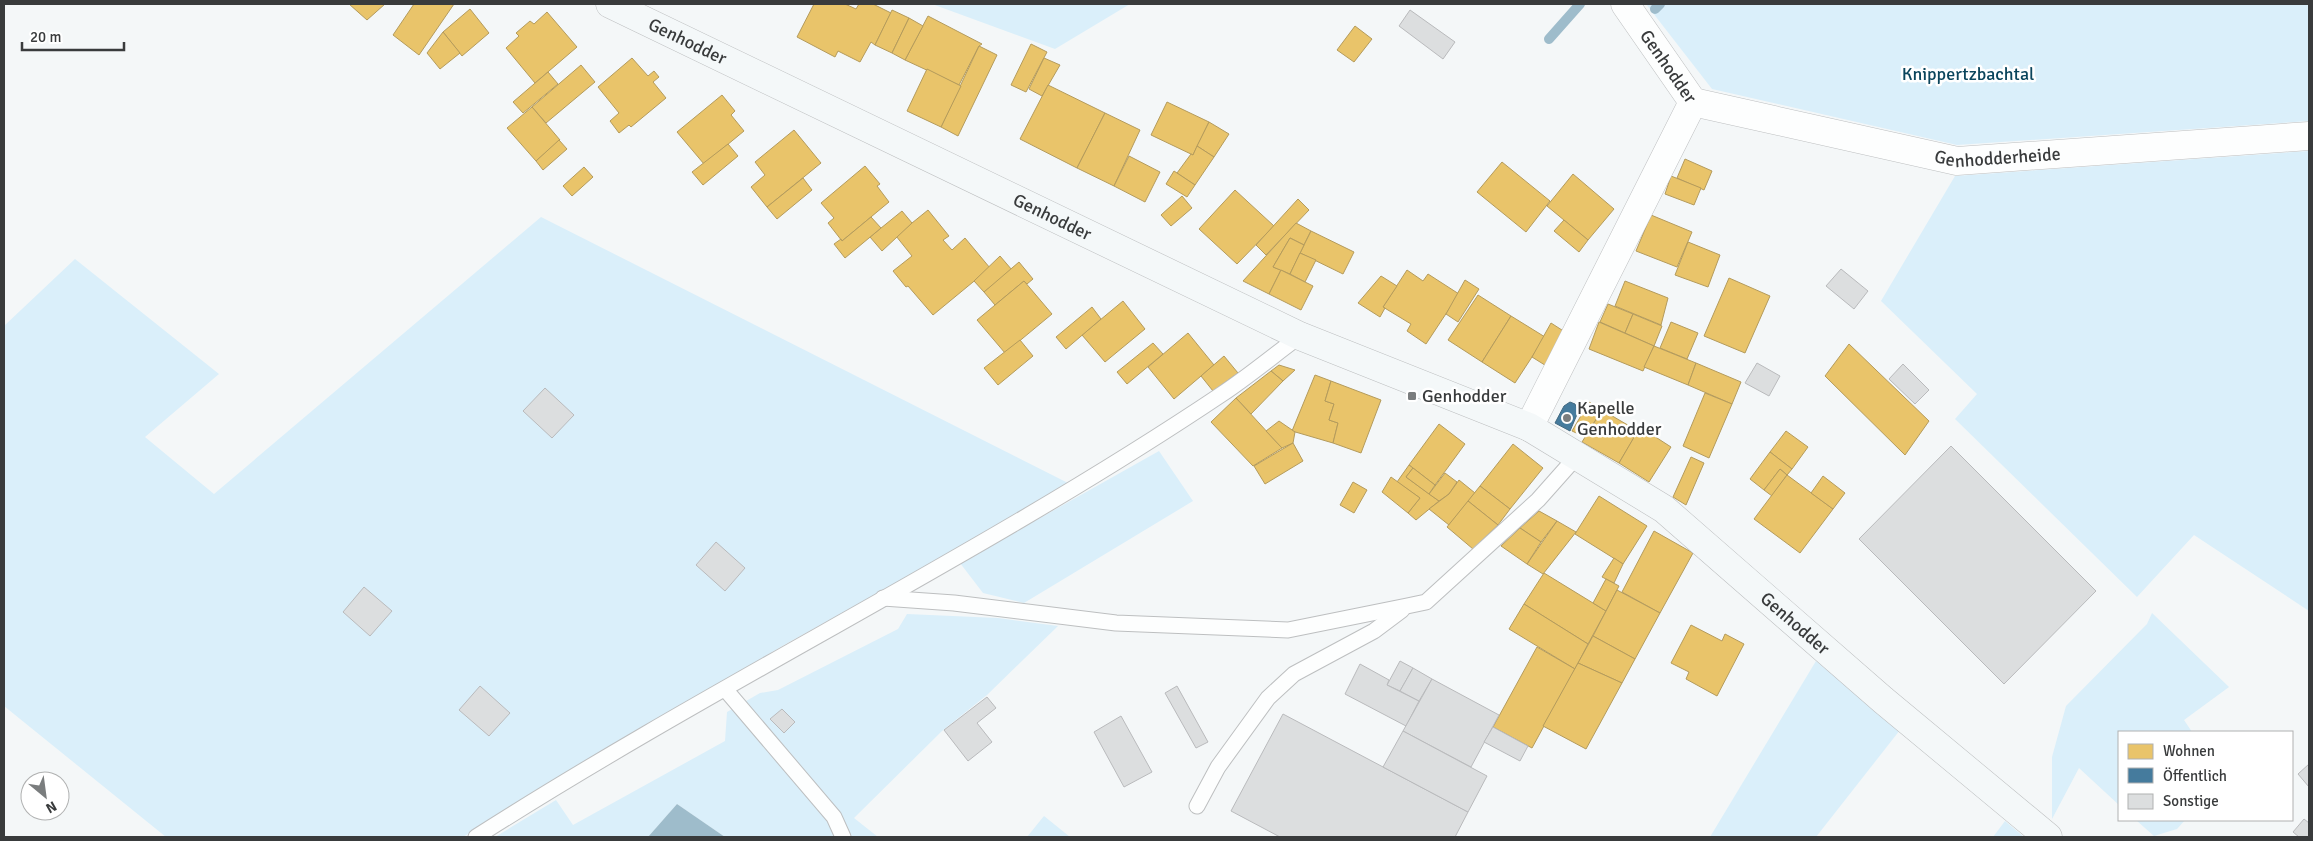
<svg xmlns="http://www.w3.org/2000/svg" width="2313" height="841" font-family="Signika,sans-serif">
<style>
.green{fill:#daeffa}
.water{fill:#9ebccb}
.homes{fill:#e9c46a;stroke:#b49b5c}
.public{fill:#457b9d;stroke:#416880}
.lines{fill:none;stroke-linecap:round;stroke-linejoin:round}
.stream{stroke:#9ebccb;stroke-width:10}
.building{fill:#dcdedf;stroke:#b9babc}
.lane-casing{stroke:#bdbfc0;stroke-width:17}
.street-casing{stroke:#bdbfc0;stroke-width:29}
.secondary-casing{stroke:#bdbfc0;stroke-width:29}
.lane{stroke:#fdfefe;stroke-width:15}
.street{stroke:#fdfefe;stroke-width:28}
.secondary{stroke:#f4f8f9;stroke-width:28}
.poi-dot{fill:#7a7d7e;stroke:#fff;stroke-width:2}
.labels{text-anchor:middle;dominant-baseline:central;stroke-width:5;stroke-linejoin:round;paint-order:stroke}
.street-label{font-size:18px;fill:#393b3c;stroke:#fff}
.park-label{font-size:18px;fill:#0b455c;stroke:#fff}
.poi-label{font-size:18px;fill:#393b3c;stroke:#fff;text-anchor:start}
</style>
<rect width="100%" height="100%" fill="#f4f7f8"/>
<!-- green -->
<g class="green">
<polygon points="932,4 1130,4 1055,49"/>
<polygon points="1646,4 2309,4 2309,121 1957,145 1712,89"/>
<polygon points="2309,151 2309,611 2194,535 2137,597 1955,419 1977,394 1881,301 1955,176"/>
<polygon points="541,217 1068,483 949,554 784,645 463,837 166,837 4,706 4,326 75,259 219,374 145,437 214,494"/>
<polygon points="1159,451 1193,501 1024,603 983,593 960,563"/>
<polygon points="2152,613 2229,687 2184,720 2192,732 2119,732 2119,805 2079,768 2052,819 2052,757 2066,706 2147,624"/>
<polygon points="907,614 998,618 1058,626 987,695 942,731 854,818 878,837 725,837 677,804 648,837 495,837 556,800 573,825 725,741 727,712 760,693 778,690 898,629"/>
<polygon points="1816,661 1900,730 1816,837 1710,837"/>
<polygon points="1044,816 1070,837 1027,837"/>
<polygon points="2136,820 2185,820 2177,829 2154,836"/>
<polygon points="2005,821 2024,837 1993,837"/>
</g>
<!-- water -->
<polygon class="water" points="677,804 725,837 648,837"/>
<!-- homes -->
<g class="homes">
<polygon points="349,4 385,4 367,20"/>
<polygon points="414,4 454,4 419,55 393,35"/>
<polygon points="814,4 845,4 856,9 859,4 873,4 891,13 875,45 871,42 860,62 838,51 835,57 797,37"/>
<polygon points="470,9 489,33 462,56 443,32"/>
<polygon points="892,10 909,18 892,53 875,45"/>
<polygon points="547,12 577,47 535,83 506,48 519,36 516,33 530,21 534,24"/>
<polygon points="928,16 982,44 979,46 959,85 905,60"/>
<polygon points="909,18 923,26 905,60 892,53"/>
<polygon points="1355,26 1372,39 1354,62 1337,50"/>
<polygon points="443,32 460,53 440,69 427,53"/>
<polygon points="1031,44 1047,52 1026,92 1011,85"/>
<polygon points="979,46 997,55 958,136 941,127"/>
<polygon points="632,58 648,76 654,71 659,77 653,82 666,98 631,127 629,125 619,133 610,121 619,113 598,87"/>
<polygon points="1044,58 1060,65 1042,96 1029,89"/>
<polygon points="581,65 595,82 546,123 532,107"/>
<polygon points="927,69 961,86 941,127 907,111"/>
<polygon points="548,72 558,84 523,113 513,102"/>
<polygon points="1048,85 1105,113 1077,168 1020,139"/>
<polygon points="722,95 735,111 731,115 744,131 704,164 677,132"/>
<polygon points="1167,102 1209,122 1193,155 1151,135"/>
<polygon points="532,107 560,140 536,161 507,128"/>
<polygon points="1105,113 1140,130 1114,186 1077,168"/>
<polygon points="1209,122 1229,134 1214,157 1197,146"/>
<polygon points="794,130 821,163 767,207 751,187 765,175 755,162"/>
<polygon points="559,140 567,149 543,170 536,161"/>
<polygon points="728,144 738,156 703,185 692,172"/>
<polygon points="1197,146 1214,157 1195,185 1177,173 1191,154 1193,155"/>
<polygon points="1129,156 1160,172 1145,202 1114,186"/>
<polygon points="1685,159 1712,171 1704,190 1677,178"/>
<polygon points="1502,162 1550,201 1526,232 1477,192"/>
<polygon points="865,166 880,184 877,186 889,202 842,241 828,223 834,218 821,203"/>
<polygon points="584,167 593,177 572,196 563,186"/>
<polygon points="1174,171 1195,185 1187,197 1166,184"/>
<polygon points="1573,174 1614,209 1588,240 1547,206"/>
<polygon points="1671,176 1701,188 1694,205 1665,194"/>
<polygon points="803,178 812,190 777,219 767,207"/>
<polygon points="1235,190 1274,226 1237,264 1199,229"/>
<polygon points="1182,196 1192,208 1171,226 1161,215"/>
<polygon points="1298,199 1309,210 1266,255 1256,245"/>
<polygon points="928,210 949,236 943,240 952,250 965,238 990,268 933,315 908,286 906,287 893,271 912,256 896,236"/>
<polygon points="902,211 912,223 882,251 870,237"/>
<polygon points="1651,215 1692,232 1677,267 1636,251"/>
<polygon points="871,217 881,228 845,258 834,244 841,239 842,241"/>
<polygon points="1564,220 1588,240 1579,252 1554,231"/>
<polygon points="1296,223 1311,231 1304,245 1290,238 1273,267 1281,270 1269,294 1243,281"/>
<polygon points="1311,231 1354,252 1343,274 1300,253"/>
<polygon points="1290,238 1304,245 1290,274 1273,267"/>
<polygon points="1688,242 1720,255 1708,287 1675,275"/>
<polygon points="1300,253 1316,260 1305,282 1290,274"/>
<polygon points="1000,256 1012,270 984,292 974,281"/>
<polygon points="1019,262 1033,279 1027,284 1024,281 995,305 984,292"/>
<polygon points="1281,270 1313,286 1301,310 1269,294"/>
<polygon points="1407,270 1423,281 1428,274 1459,294 1426,344 1407,331 1411,324 1383,307"/>
<polygon points="1381,276 1397,286 1383,307 1385,308 1380,317 1358,303"/>
<polygon points="1729,278 1770,296 1745,353 1704,336"/>
<polygon points="1465,280 1479,289 1458,322 1446,314"/>
<polygon points="1024,281 1052,314 1005,353 977,320"/>
<polygon points="1625,281 1668,298 1661,325 1615,306"/>
<polygon points="1478,295 1511,316 1482,362 1448,340"/>
<polygon points="1123,301 1145,329 1105,362 1082,335"/>
<polygon points="1608,304 1633,314 1625,333 1600,322"/>
<polygon points="1092,307 1101,319 1066,349 1056,337"/>
<polygon points="1633,314 1662,326 1654,346 1625,333"/>
<polygon points="1511,316 1545,337 1515,383 1482,362"/>
<polygon points="1599,322 1654,346 1643,371 1589,349"/>
<polygon points="1671,322 1698,333 1687,359 1660,348"/>
<polygon points="1551,323 1565,332 1548,367 1532,357"/>
<polygon points="1188,333 1214,365 1174,399 1148,367"/>
<polygon points="1020,340 1033,356 998,385 984,368"/>
<polygon points="1153,343 1163,354 1127,384 1117,372"/>
<polygon points="1849,344 1929,421 1905,455 1825,376"/>
<polygon points="1654,346 1696,363 1688,385 1644,367"/>
<polygon points="1224,356 1238,373 1213,391 1201,376"/>
<polygon points="1696,363 1741,382 1732,404 1688,385"/>
<polygon points="1279,365 1295,370 1283,381 1271,371"/>
<polygon points="1271,371 1283,381 1251,414 1236,398"/>
<polygon points="1315,375 1331,381 1325,401 1334,404 1329,420 1338,423 1333,443 1292,431"/>
<polygon points="1331,381 1381,400 1361,453 1333,443 1338,423 1329,420 1334,404 1325,401"/>
<polygon points="1705,393 1732,404 1709,458 1683,446"/>
<polygon points="1236,398 1282,448 1253,466 1211,422"/>
<polygon points="1589,402 1602,410 1585,437 1572,431"/>
<polygon points="1602,410 1638,431 1619,463 1582,442"/>
<polygon points="1279,421 1295,432 1293,443 1282,448 1266,431"/>
<polygon points="1439,424 1465,444 1435,485 1409,465"/>
<polygon points="1640,427 1671,447 1649,482 1619,463"/>
<polygon points="1786,431 1808,447 1792,469 1770,452"/>
<polygon points="1293,443 1303,461 1265,484 1254,466"/>
<polygon points="1513,444 1543,468 1510,509 1480,486"/>
<polygon points="1770,452 1792,469 1787,475 1780,469 1764,490 1750,479"/>
<polygon points="1691,457 1704,463 1686,505 1673,497"/>
<polygon points="1409,465 1413,468 1406,477 1439,501 1416,520 1408,513 1420,498 1397,482"/>
<polygon points="1413,468 1435,485 1429,494 1406,477"/>
<polygon points="1780,469 1787,475 1772,496 1764,490"/>
<polygon points="1445,473 1457,482 1449,494 1439,501 1429,494"/>
<polygon points="1787,475 1833,509 1800,553 1754,519"/>
<polygon points="1823,476 1845,493 1833,509 1811,493"/>
<polygon points="1391,477 1420,498 1408,513 1382,492"/>
<polygon points="1459,480 1475,493 1449,525 1429,509 1449,494"/>
<polygon points="1353,482 1367,490 1354,513 1340,505"/>
<polygon points="1480,486 1510,509 1498,525 1468,501"/>
<polygon points="1599,496 1647,526 1623,564 1575,534"/>
<polygon points="1468,501 1498,525 1473,549 1447,527"/>
<polygon points="1539,511 1557,521 1541,542 1520,528"/>
<polygon points="1557,521 1576,532 1543,574 1527,564"/>
<polygon points="1520,528 1541,542 1527,564 1501,546"/>
<polygon points="1654,531 1693,553 1660,613 1622,592"/>
<polygon points="1614,558 1623,564 1614,583 1602,577"/>
<polygon points="1544,573 1606,611 1588,644 1524,604"/>
<polygon points="1606,579 1619,586 1606,611 1593,603"/>
<polygon points="1617,590 1660,613 1635,659 1593,636"/>
<polygon points="1524,604 1588,644 1575,669 1509,629"/>
<polygon points="1691,625 1722,641 1725,634 1744,644 1717,696 1686,679 1689,672 1671,663"/>
<polygon points="1593,636 1635,659 1622,683 1578,663"/>
<polygon points="1537,647 1575,669 1532,748 1493,727"/>
<polygon points="1578,663 1622,683 1586,749 1543,726"/>
</g>
<!-- public -->
<polygon class="public" points="1570,402 1575,404 1578,412 1570,431 1555,423 1564,406"/>
<g class="lines">
<!-- stream -->
<g class="stream">
<polyline points="1655,9 1660,4"/>
<polyline points="1549,39 1580,4"/>
</g>
</g>
<!-- building -->
<g class="building">
<polygon points="1410,10 1455,42 1443,59 1399,26"/>
<polygon points="1841,269 1868,291 1854,309 1826,286"/>
<polygon points="1757,363 1780,376 1769,396 1745,383"/>
<polygon points="1903,364 1929,390 1915,404 1889,379"/>
<polygon points="545,388 574,415 552,438 523,411"/>
<polygon points="1951,446 2096,591 2004,684 1859,539"/>
<polygon points="716,542 745,568 725,591 696,565"/>
<polygon points="364,587 392,611 370,636 343,612"/>
<polygon points="1400,661 1413,668 1400,691 1387,685"/>
<polygon points="1360,664 1389,680 1387,685 1419,701 1406,726 1345,694"/>
<polygon points="1413,668 1432,679 1419,701 1400,691"/>
<polygon points="1432,679 1499,715 1471,767 1403,731"/>
<polygon points="480,686 510,713 489,736 459,710"/>
<polygon points="1177,686 1208,742 1196,748 1165,693"/>
<polygon points="987,697 996,708 977,723 992,742 968,761 944,730"/>
<polygon points="782,709 795,722 784,733 770,719"/>
<polygon points="1283,714 1468,812 1455,837 1280,837 1231,811"/>
<polygon points="1121,716 1152,772 1124,787 1094,732"/>
<polygon points="1493,727 1528,746 1520,761 1484,742"/>
<polygon points="1403,731 1487,776 1468,812 1383,767"/>
<polygon points="2309,764 2309,787 2298,774"/>
<polygon points="2304,819 2309,823 2309,837 2299,837 2293,832"/>
</g>
<g class="lines">
<defs>
<g id="lane">
<polyline points="883,598 954,603 1116,623 1288,630 1407,606 1426,602 1538,500 1578,455"/>
<polyline points="725,689 834,817 843,837"/>
<polyline points="1197,806 1218,767 1268,698 1294,674 1374,631 1402,610"/>
<path d="M476 837C720 681 982 555 1222 394 1249 376 1274 355 1300 336"/>
</g>
<g id="street">
<path id="s1" d="M1625 4 1693 102"/>
<path id="s2" d="M1693 102 1957 161 2309 136"/>
<polyline points="1529,427 1693,102"/>
</g>
<g id="secondary">
<path id="s3" d="M610 4 1300 336 1529 427 1664 509 1883 700 2048 837"/>
</g>
</defs>
<!-- lane casing -->
<use href="#lane" class="lane-casing"/>
<!-- street casing -->
<use href="#street" class="street-casing"/>
<!-- secondary casing -->
<use href="#secondary" class="secondary-casing"/>
<!-- lane -->
<use href="#lane" class="lane"/>
<!-- street -->
<use href="#street" class="street"/>
<!-- secondary -->
<use href="#secondary" class="secondary"/>
</g>
<!-- markers -->
<g class="poi-dot">
<rect x="1407" y="391" width="10" height="10" rx="2.5"/>
<circle cx="1567" cy="418" r="5"/>
</g>
<g class="labels">
<!-- street labels -->
<g class="street-label">
<text stroke="none"><textPath href="#s3" startOffset="86">Genhodder</textPath></text>
<text stroke="none"><textPath href="#s1" startOffset="76">Genhodder</textPath></text>
<text stroke="none"><textPath href="#s2" startOffset="311">Genhodderheide</textPath></text>
<text stroke="none"><textPath href="#s3" startOffset="491">Genhodder</textPath></text>
<text stroke="none"><textPath href="#s3" startOffset="1344">Genhodder</textPath></text>
</g>
<!-- park labels -->
<g class="park-label">
<text x="1968" y="74">Knippertzbachtal</text>
</g>
<!-- poi labels -->
<g class="poi-label">
<text x="1422" y="396">Genhodder</text>
<text x="1577" y="408">Kapelle<tspan x="1577" dy="21">Genhodder</tspan></text>
</g>
</g>
<!-- border -->
<rect width="2313" height="841" fill="none" stroke="#393b3c" stroke-width="10"/>
<!-- legend -->
<rect x="2118" y="731" width="175" height="90" fill="#ffffff" stroke="#b0b1b1"/>
<rect x="2128" y="744" width="25" height="15" fill="#e9c46a" stroke="#b0b1b1"/>
<text x="2163" y="756" font-size="15" fill="#393b3c">Wohnen</text>
<rect x="2128" y="768" width="25" height="15" fill="#457b9d" stroke="#b0b1b1"/>
<text x="2163" y="781" font-size="15" fill="#393b3c">Öffentlich</text>
<rect x="2128" y="794" width="25" height="15" fill="#dcdedf" stroke="#b0b1b1"/>
<text x="2163" y="806" font-size="15" fill="#393b3c">Sonstige</text>
<!-- north arrow -->
<g transform="translate(45 796) rotate(151)"><circle r="24" fill="#ffffff" stroke="#b0b1b1"/>
<path d="M0-4L9 19L0 12L-9 19Z" fill="#7a7d7e"/>
<text y="-8" font-size="14" font-weight="bold" text-anchor="middle" fill="#393b3c">N</text>
</g>
<!-- scale -->
<path d="M22 42v8h102v-8" fill="none" stroke="#393b3c" stroke-width="2.5"/>
<text x="30" y="42" font-size="15" fill="#393b3c" stroke="#ffffff" stroke-width="4" paint-order="stroke">20 m</text>
</svg>
